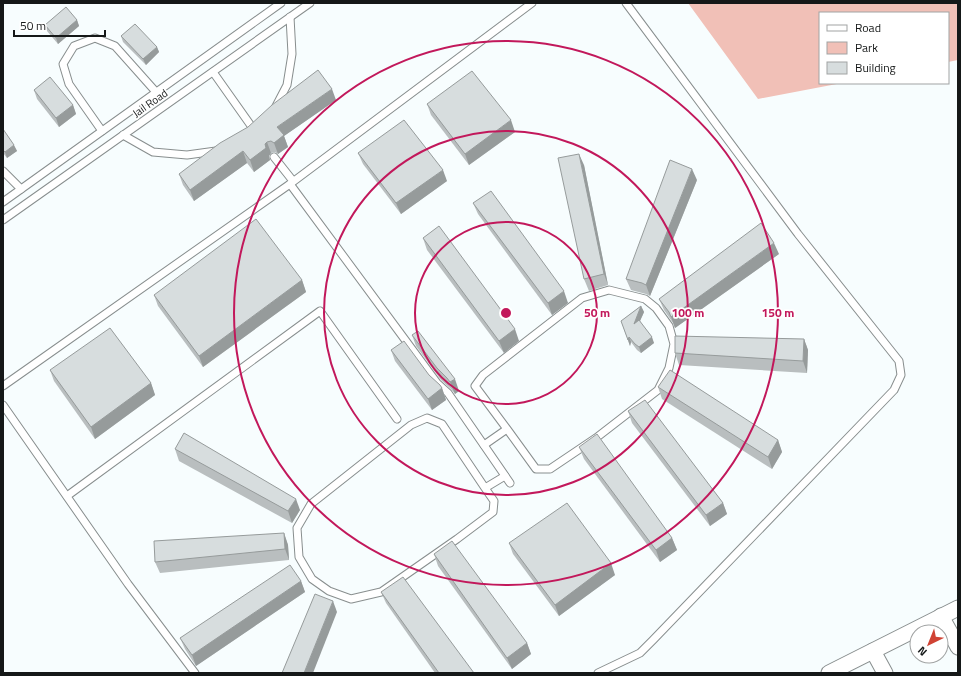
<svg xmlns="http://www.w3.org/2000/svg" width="961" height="676" font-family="'Titillium Web',sans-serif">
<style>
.green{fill:#f1c0b7}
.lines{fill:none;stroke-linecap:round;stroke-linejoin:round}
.lane-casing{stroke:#888e8e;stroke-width:9}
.street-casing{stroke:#888e8e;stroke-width:17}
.lane{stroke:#fff;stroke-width:7}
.street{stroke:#fff;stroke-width:15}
.wall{fill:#b9bebf}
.shaded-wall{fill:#969b9b}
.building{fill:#d7ddde;stroke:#969b9b}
.ring{fill:none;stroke:#c2185b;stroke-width:2}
.labels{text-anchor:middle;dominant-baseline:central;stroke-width:3.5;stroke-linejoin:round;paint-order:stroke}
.street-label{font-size:11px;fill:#151818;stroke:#fff}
.centre{fill:#c2185b;stroke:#fff;stroke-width:2}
.ring-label{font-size:12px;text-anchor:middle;font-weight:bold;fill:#c2185b;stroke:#fff;stroke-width:3.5;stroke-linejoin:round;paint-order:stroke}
</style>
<rect width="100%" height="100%" fill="#f7fdfe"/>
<!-- green -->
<polygon class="green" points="688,3 958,3 958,60 948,62 948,13 820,13 820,83 842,83 758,99"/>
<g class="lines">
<defs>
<g id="lane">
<polyline points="213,72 254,130"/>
<polyline points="275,108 287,85 292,54 290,17"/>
<polyline points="102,131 69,84 63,64 74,46 95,38 115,46 156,92"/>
<polyline points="123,135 153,152 187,155 216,151"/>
<polyline points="274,157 293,181"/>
<polyline points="3,171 21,189"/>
<polyline points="290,184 437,383 448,393 510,483"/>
<polyline points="3,202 281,3"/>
<polyline points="3,220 310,3"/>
<polyline points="3,386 290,184 532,3"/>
<polyline points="3,405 128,584 195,673"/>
<polyline points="484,445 507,429 475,386 483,375 582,298 609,290 645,299 656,308 669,326 674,344 669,368 658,390 596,438 550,469 536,469 507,429"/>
<polyline points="485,488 442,424 427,418 411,425 311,504 297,528 299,557 312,579 329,591 351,599 381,592 457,539 493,512 494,501 485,488 505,476"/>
<polyline points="67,496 320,311 397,419"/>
<polyline points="598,673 640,653 653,640 894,390 901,375 899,361 798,234 626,3"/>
</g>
<g id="street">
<polyline points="941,616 958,647"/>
<polyline points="873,651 885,673"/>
<polyline points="829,673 958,608"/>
</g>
</defs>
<!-- lane casing -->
<use href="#lane" class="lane-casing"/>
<!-- street casing -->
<use href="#street" class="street-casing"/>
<!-- lane -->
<use href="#lane" class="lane"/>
<!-- street -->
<use href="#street" class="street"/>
</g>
<!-- wall -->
<g class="wall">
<polygon points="77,20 79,26 58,44 47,31 45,25"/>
<polygon points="121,36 157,47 159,52 146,65 123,42"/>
<polygon points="34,90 73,105 76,114 59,127 37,99"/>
<polygon points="336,100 284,136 288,147 278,154 275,152 271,153 269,156 270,160 254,172 247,163 194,201 183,185 179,174"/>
<polygon points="427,104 515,132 469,165 431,115"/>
<polygon points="3,129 17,151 7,158 3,153"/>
<polygon points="358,153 447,181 401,214 363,164"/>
<polygon points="584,165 608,285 589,291 584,279"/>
<polygon points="697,180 650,296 646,294 631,290 626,279"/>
<polygon points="473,203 568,303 552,315 478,214"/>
<polygon points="423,238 519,341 504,353 427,250"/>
<polygon points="779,254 675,328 673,323 664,310 659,299"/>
<polygon points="302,280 306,292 203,367 158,306 154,295"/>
<polygon points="641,306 644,312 640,321 654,343 641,353 637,350 631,342 630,346 621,321"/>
<polygon points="412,335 459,391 455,394 451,389 441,380 416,346"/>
<polygon points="804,339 808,350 807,373 679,365 675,353"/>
<polygon points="391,350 429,375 442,388 446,400 432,410 395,361"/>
<polygon points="50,370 151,383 155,395 95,439 54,381"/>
<polygon points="658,387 778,440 782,452 772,469 662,399"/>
<polygon points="628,411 723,503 727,514 710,526 632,423"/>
<polygon points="579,447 672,538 677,550 660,562 584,459"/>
<polygon points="175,449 300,510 292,523 179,461"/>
<polygon points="284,533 288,545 289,560 160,573 155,562"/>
<polygon points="509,543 615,575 559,616 513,554"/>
<polygon points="434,554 527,643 531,654 512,669 438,566"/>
<polygon points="301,581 305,592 196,666 185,649 180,638"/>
<polygon points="381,592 474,673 435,673 386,603"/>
</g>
<!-- shaded-wall -->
<g class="shaded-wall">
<polygon points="77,20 79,26 58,44 56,38"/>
<polygon points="157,47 159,52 146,65 143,59"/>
<polygon points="332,89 336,100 284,136 288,147 278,154 274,143 277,127"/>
<polygon points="73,105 76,114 59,127 56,118"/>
<polygon points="511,120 515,132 469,165 465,154"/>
<polygon points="267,142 271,153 269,156 270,160 254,172 250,160"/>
<polygon points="14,145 17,151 7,158 5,152"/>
<polygon points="243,151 247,163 194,201 190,190"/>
<polygon points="579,154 584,165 608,285 604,274"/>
<polygon points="692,169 697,180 650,296 646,285"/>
<polygon points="443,170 447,181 401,214 396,203"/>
<polygon points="774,243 779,254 675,328 671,317"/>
<polygon points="302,280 306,292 203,367 199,356"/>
<polygon points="564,291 568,303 552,315 548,303"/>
<polygon points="641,306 644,312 636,330 634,324"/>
<polygon points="515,329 519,341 504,353 499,341"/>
<polygon points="629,337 631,342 630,346 628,340"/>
<polygon points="652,337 654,343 641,353 639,347"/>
<polygon points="804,339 808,350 807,373 803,361"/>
<polygon points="455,379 459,391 455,394 450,382"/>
<polygon points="151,383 155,395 95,439 91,427"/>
<polygon points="442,388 446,400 432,410 428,399"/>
<polygon points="778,440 782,452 772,469 768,457"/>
<polygon points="296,499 300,510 292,523 288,511"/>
<polygon points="723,503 727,514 710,526 706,515"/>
<polygon points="284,533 288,545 289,560 285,549"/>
<polygon points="672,538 677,550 660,562 656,550"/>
<polygon points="611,563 615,575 559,616 555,605"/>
<polygon points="301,581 305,592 196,666 192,655"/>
<polygon points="333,601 337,612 313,673 304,673"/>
<polygon points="527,643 531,654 512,669 507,658"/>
</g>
<!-- building -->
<g class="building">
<polygon points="66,7 77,20 56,38 45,25"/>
<polygon points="135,24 157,47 143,59 121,36"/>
<polygon points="318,70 332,89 277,127 284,135 274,143 271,141 267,142 265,144 266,148 250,160 243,151 190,190 179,174 220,143 248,127 272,105"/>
<polygon points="472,71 511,120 465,154 427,104"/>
<polygon points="50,77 73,105 56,118 34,90"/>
<polygon points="404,120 443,170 396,203 358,153"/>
<polygon points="3,129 14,145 5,152 3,150"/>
<polygon points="579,154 604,274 584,279 558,158"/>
<polygon points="670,160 692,169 646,285 642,283 626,279"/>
<polygon points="491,191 564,291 548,303 473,203"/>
<polygon points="256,219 302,280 199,356 154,295"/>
<polygon points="761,223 774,243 671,317 669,312 659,299"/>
<polygon points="439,226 515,329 499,341 423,238"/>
<polygon points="641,306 634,324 639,320 652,337 639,347 635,344 629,337 628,340 621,321"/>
<polygon points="110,328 151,383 91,427 50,370"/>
<polygon points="418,331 455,379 450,382 447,378 437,368 412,335"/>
<polygon points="675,336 804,339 803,361 675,353"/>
<polygon points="404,341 429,375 440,385 442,388 428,399 391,350"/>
<polygon points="670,370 778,440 768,457 658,387"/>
<polygon points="645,400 723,503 706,515 628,411"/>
<polygon points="184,433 296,499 288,511 175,449"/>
<polygon points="597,434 672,538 656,550 579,447"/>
<polygon points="567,503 611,563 555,605 509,543"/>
<polygon points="284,533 285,549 155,562 154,541"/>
<polygon points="452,541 527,643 507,658 434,554"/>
<polygon points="290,565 301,581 192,655 180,638"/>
<polygon points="403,577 474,673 439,673 381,592"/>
<polygon points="315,594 333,601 304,673 282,673"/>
</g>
<!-- distance rings -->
<g class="ring">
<circle cx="506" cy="313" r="91"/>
<circle cx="506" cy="313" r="182"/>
<circle cx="506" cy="313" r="272"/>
</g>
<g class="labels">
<!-- street labels -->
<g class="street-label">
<text transform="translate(150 103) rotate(-35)">Jail Road</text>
</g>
</g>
<circle cx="506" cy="313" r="6" class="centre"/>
<g class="ring-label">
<text x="597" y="317">50 m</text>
<text x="688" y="317">100 m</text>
<text x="778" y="317">150 m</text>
</g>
<!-- border -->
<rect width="961" height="676" fill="none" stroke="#151818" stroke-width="8"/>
<!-- legend -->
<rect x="819" y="12" width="130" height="72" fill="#ffffff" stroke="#a1a3a3"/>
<rect x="827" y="25" width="20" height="6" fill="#ffffff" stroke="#a1a3a3"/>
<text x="855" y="32" font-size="12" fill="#151818">Road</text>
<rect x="827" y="42" width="20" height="12" fill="#f1c0b7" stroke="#a1a3a3"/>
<text x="855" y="52" font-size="12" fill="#151818">Park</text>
<rect x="827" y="62" width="20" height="12" fill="#d7ddde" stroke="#a1a3a3"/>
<text x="855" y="72" font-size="12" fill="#151818">Building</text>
<!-- north arrow -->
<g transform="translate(929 644) rotate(223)"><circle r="19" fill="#ffffff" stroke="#a1a3a3"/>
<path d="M0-3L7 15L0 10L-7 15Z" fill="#d04334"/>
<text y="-6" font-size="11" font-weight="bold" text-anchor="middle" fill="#151818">N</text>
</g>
<!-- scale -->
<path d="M14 30v6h91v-6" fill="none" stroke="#151818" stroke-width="2"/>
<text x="20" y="30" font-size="12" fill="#151818" stroke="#ffffff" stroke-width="3" paint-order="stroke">50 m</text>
</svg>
